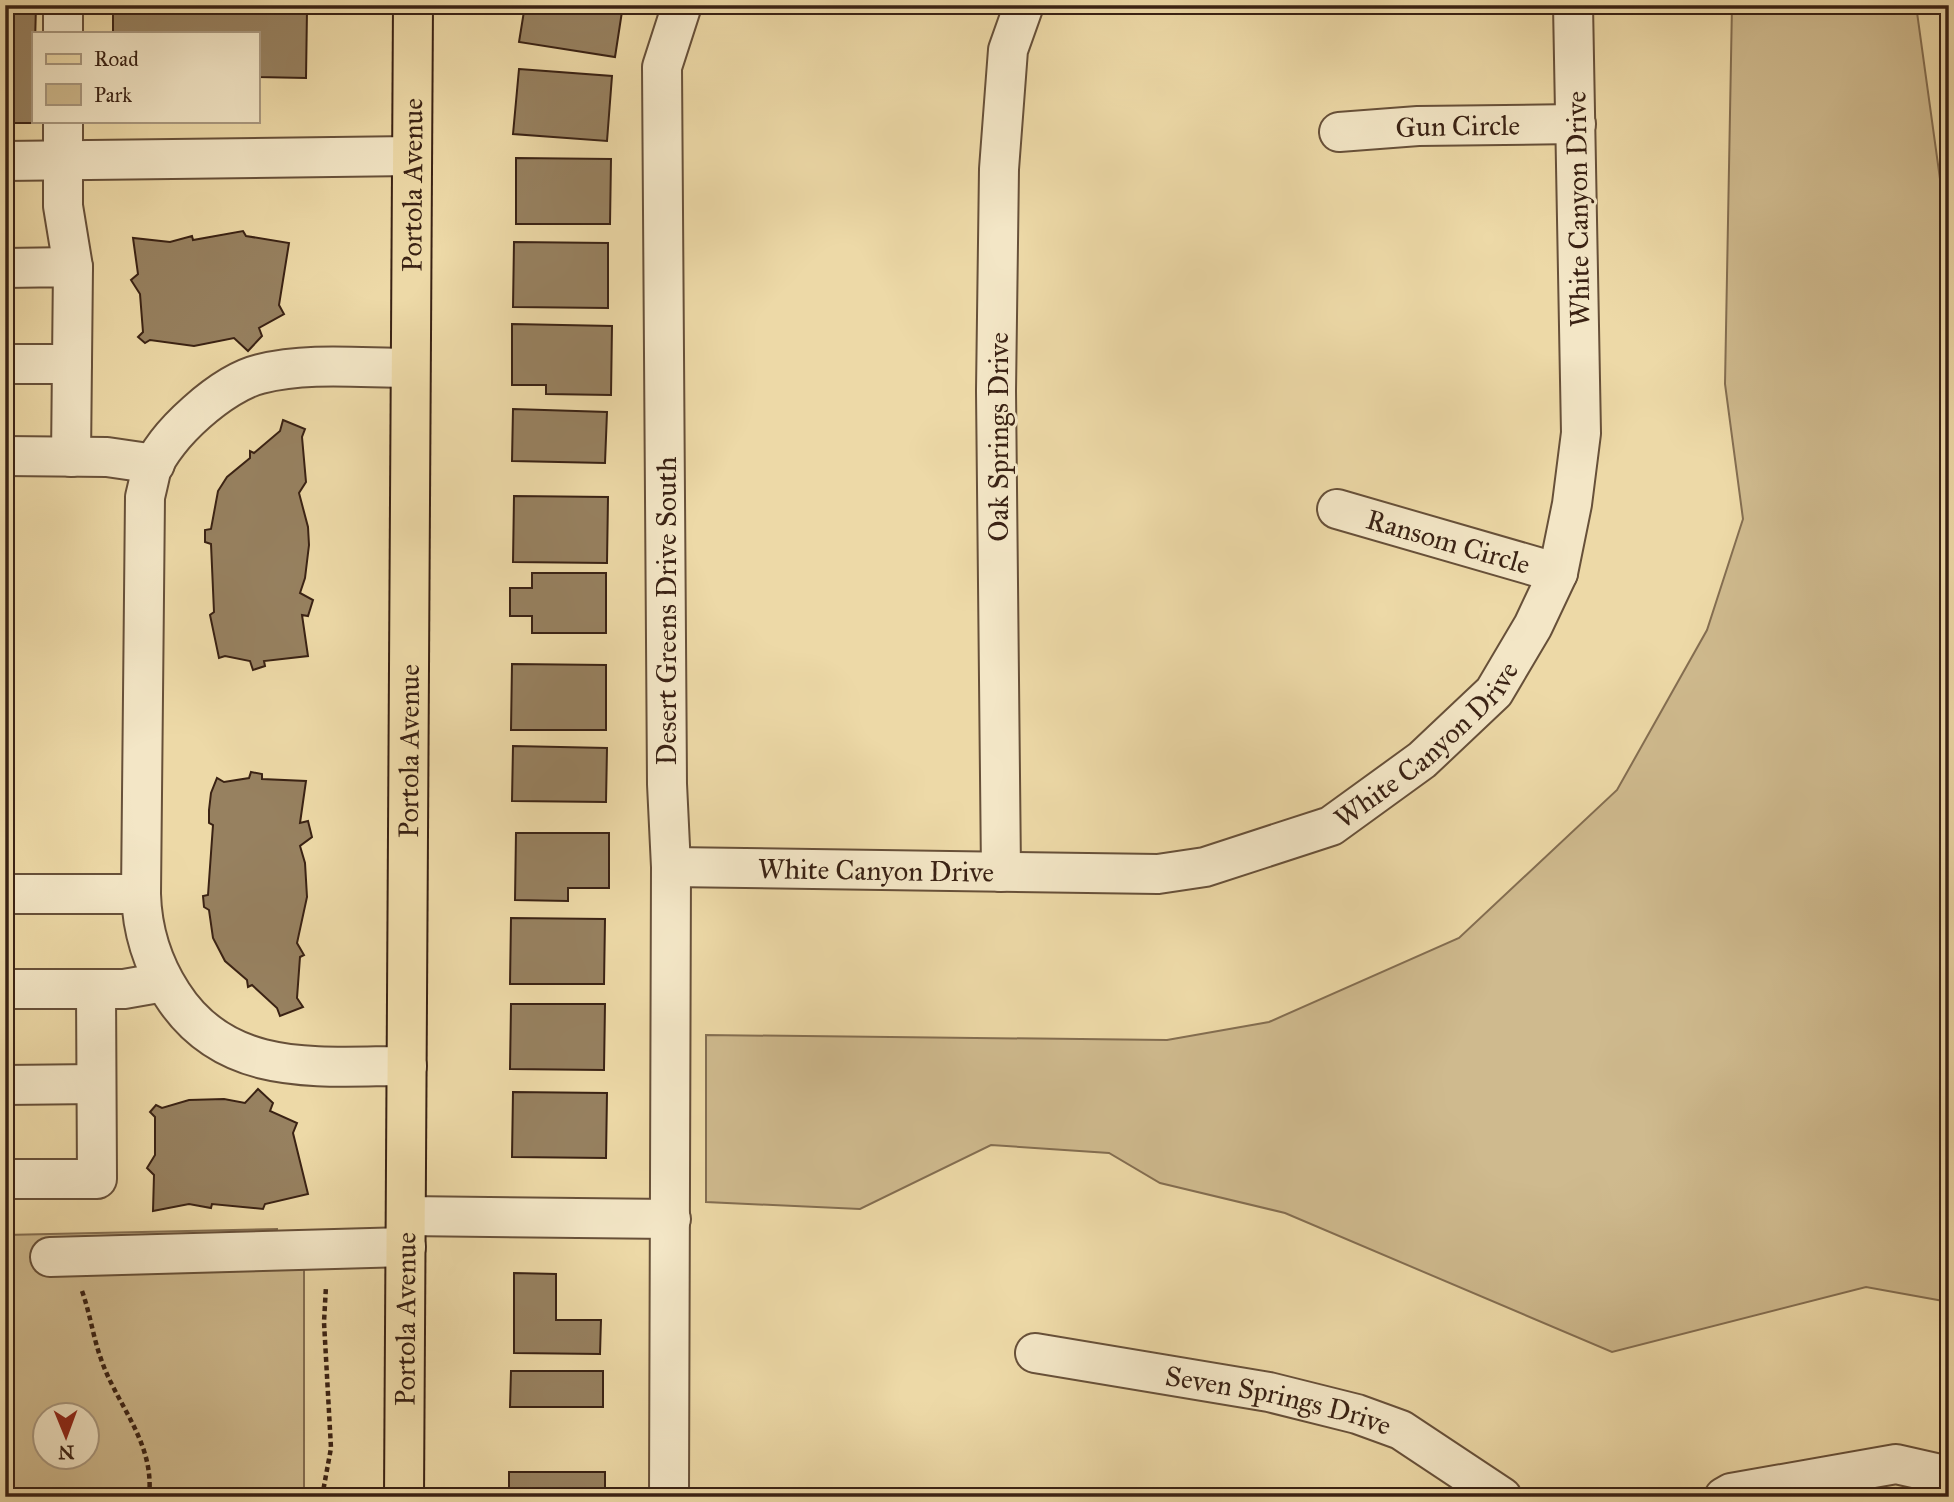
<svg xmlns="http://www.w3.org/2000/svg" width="1954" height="1502" font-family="'IM FELL Great Primer',serif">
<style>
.green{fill:#cfba8e;stroke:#846e51;stroke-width:2;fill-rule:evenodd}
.building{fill:#978160;stroke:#3a2214;stroke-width:2}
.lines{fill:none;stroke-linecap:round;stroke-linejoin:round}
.minor-casing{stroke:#675039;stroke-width:42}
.major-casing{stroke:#3a2214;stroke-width:42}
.path{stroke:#3a2214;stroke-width:4.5;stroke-dasharray:5 3.5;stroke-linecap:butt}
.minor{stroke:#f3e6c6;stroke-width:38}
.major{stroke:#edd9a7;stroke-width:38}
.labels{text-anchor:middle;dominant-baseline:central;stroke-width:6;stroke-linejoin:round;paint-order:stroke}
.street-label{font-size:28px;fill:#3a2214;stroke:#f3e6c6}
</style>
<rect width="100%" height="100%" fill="#edd9a7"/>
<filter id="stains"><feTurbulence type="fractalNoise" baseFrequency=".00286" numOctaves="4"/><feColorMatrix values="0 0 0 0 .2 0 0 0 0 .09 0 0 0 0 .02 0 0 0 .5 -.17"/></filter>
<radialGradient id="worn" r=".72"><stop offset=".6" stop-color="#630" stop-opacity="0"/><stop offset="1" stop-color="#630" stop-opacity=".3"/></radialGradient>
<!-- green -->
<g class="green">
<polygon points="1732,5 1916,5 1949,244 1949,1302 1866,1287 1612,1352 1285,1213 1160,1183 1109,1153 991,1145 860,1209 706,1202 706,1035 1167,1040 1269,1022 1459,938 1617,790 1707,630 1743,519 1725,384"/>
<path d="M277 1229 275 1269 304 1268V1497H5V1235ZM46 1414H88V1456H46Z"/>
</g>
<!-- building -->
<g class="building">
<polygon points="5,5 36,5 33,121 37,123 5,123"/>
<polygon points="159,5 286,5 285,10 307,10 306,78 257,77 257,33 113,33 113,10 159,10"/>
<polygon points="525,5 623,5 615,57 519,42"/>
<polygon points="519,69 612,76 607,141 513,134"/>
<polygon points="516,158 611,159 610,224 516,224"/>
<polygon points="243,231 246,236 289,243 279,305 284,314 259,328 262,336 248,351 234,338 194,346 150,340 145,343 138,337 143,332 140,294 131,280 138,274 133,238 170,242 192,236 193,240"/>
<polygon points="514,242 608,243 608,308 513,307"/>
<polygon points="512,324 612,326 611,395 546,394 546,385 512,385"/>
<polygon points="513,409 607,412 605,463 512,461"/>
<polygon points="283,420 305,429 302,437 306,482 299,493 308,527 309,545 305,578 300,593 313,600 308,616 302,615 308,656 264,661 265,666 253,670 250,661 225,656 219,658 210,615 214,612 211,544 205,542 205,530 211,529 218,491 227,477 250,458 250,451 254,453 280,431"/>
<polygon points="514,496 608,497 607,563 513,562"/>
<polygon points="532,573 606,573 606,633 532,633 532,616 510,616 510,588 532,588"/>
<polygon points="512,664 606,665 606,730 511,730"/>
<polygon points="513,746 607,748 606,802 512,801"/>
<polygon points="251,772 262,774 262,779 306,781 300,823 308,821 312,837 300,846 305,863 307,897 297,943 304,955 300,957 297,998 303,1007 280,1016 277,1008 252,985 248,987 247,980 225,961 213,938 209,910 204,907 203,896 208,895 213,825 209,823 209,810 211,793 217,778 224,782 249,778"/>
<polygon points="516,833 609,833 609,888 568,888 568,901 515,900"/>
<polygon points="511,918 605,919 604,984 510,984"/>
<polygon points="511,1004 605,1004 604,1070 510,1069"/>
<polygon points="258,1089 273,1103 270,1111 297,1123 293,1133 308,1194 265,1204 263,1209 212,1204 211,1208 189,1204 153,1211 154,1175 147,1168 155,1155 155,1117 150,1112 156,1105 162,1108 189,1100 224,1099 245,1103"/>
<polygon points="513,1092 607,1093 606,1158 512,1157"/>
<polygon points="514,1273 556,1274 556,1320 601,1320 600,1354 514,1353"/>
<polygon points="511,1371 603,1371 603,1407 510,1407"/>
<rect x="509" y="1472" width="96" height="25"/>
</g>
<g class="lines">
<defs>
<g id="minor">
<polyline points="63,5 63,33"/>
<polyline points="63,121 63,206 73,267"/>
<path id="s1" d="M1339 132 1418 126 1576 124"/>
<polyline points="5,161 412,156"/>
<polyline points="5,268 73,267 71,457"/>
<polyline points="5,364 72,364"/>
<polyline points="5,456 107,457 155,464"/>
<path id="s2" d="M1337 509 1558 573"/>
<path id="s3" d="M671 867 1158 874 1205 867 1331 826 1422 760 1494 692 1533 626 1558 573 1572 504 1581 433 1573 5"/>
<polyline points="1001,872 996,391 999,169 1008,50 1024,5"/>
<polyline points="5,894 141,894"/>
<polyline points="5,989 124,989 164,982"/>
<path d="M407 1066C319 1066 226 1079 172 994 152 963 142 930 141 894L145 497C147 489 149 480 151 471 164 435 223 383 260 374 308 362 361 368 410 368"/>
<polyline points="5,1085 96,1084"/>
<polyline points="5,1179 97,1179 96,990"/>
<polyline points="406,1216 671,1219"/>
<polyline points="50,1257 406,1247"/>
<path id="s4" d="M1035 1353 1269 1392 1357 1414 1401 1430 1502 1497"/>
<polyline points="669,1497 671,867 667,784 662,67 682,5"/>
<polyline points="1724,1497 1731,1493 1896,1464 1949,1476"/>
</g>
<g id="major">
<path id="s5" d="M404 1497 413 5"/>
</g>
</defs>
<!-- minor casing -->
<use href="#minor" class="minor-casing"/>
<!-- major casing -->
<use href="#major" class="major-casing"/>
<!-- path -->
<g class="path">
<path d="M82 1291C90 1313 93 1337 101 1359 117 1406 155 1442 149 1497"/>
<polyline points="322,1497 331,1448 324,1322 326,1286"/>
</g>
<!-- minor -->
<use href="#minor" class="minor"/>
<!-- major -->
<use href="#major" class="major"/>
</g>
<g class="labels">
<!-- street labels -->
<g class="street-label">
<text stroke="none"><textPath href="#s1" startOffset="119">Gun Circle</textPath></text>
<text stroke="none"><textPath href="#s5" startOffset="1312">Portola Avenue</textPath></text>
<text transform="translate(1578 209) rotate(-91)">White Canyon Drive</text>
<text transform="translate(998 437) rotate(-90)">Oak Springs Drive</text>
<text stroke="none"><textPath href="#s2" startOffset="116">Ransom Circle</textPath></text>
<text transform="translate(666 611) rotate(-90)">Desert Greens Drive South</text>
<text stroke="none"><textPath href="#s3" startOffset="793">White Canyon Drive</textPath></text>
<text stroke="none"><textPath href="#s5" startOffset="746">Portola Avenue</textPath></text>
<text stroke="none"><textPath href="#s3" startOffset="205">White Canyon Drive</textPath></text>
<text stroke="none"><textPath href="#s5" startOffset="178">Portola Avenue</textPath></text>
<text stroke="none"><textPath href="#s4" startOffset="248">Seven Springs Drive</textPath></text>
</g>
</g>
<!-- margin -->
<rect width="1954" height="1502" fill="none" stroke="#edd9a7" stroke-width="28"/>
<rect x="7" y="7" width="1940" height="1488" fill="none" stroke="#3a2214" stroke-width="3.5"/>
<rect x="14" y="14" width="1926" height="1474" fill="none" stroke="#3a2214" stroke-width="2"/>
<!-- legend -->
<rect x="32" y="32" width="228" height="91" fill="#f3e6c6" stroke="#a9987f" stroke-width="2"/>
<rect x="46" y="54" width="35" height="10" fill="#edd9a7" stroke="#a9987f" stroke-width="2"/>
<text x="94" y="66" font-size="21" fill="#3a2214">Road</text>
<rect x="46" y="84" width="35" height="21" fill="#cfba8e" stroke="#a9987f" stroke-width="2"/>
<text x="94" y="102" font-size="21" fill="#3a2214">Park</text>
<!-- north arrow -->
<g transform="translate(66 1436) rotate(179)"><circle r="33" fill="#f3e6c6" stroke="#a9987f" stroke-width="2"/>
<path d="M0-5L12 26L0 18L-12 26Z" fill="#8f2418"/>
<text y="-10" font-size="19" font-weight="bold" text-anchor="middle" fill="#3a2214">N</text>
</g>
<rect width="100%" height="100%" filter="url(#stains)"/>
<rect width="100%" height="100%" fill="url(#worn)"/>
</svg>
